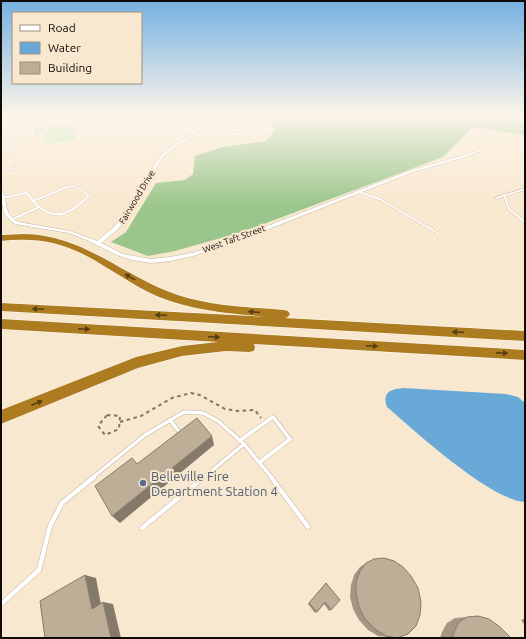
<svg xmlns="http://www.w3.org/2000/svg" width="526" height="639" font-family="Ubuntu,sans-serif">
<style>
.green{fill:#c4e7b9}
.forest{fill:#9ac68b}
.water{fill:#68a9d7}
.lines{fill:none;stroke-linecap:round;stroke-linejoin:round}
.lane-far3-casing{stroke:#c5b59e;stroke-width:2}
.lane-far2-casing{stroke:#c5b59e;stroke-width:2.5}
.lane-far1-casing{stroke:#c5b59e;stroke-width:4.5}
.lane-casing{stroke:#c5b59e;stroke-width:5.5}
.street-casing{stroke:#c5b59e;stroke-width:1}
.highway-casing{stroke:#fff;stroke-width:1}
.path{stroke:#807566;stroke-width:2;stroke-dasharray:3.5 3.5;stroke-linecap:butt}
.lane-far3{stroke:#fff;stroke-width:1.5}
.lane-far2{stroke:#fff;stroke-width:2}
.lane-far1{stroke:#fff;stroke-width:3.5}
.lane{stroke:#fff;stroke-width:4.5}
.street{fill:#fff;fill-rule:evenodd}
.highway{fill:#ae7c20;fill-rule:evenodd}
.wall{fill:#a39682}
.shaded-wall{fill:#857a6a}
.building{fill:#beae97;stroke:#857a6a}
.oneway{fill:#573e11}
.service-dot{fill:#5c6f8a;stroke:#f9e8d0;stroke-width:1.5}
.labels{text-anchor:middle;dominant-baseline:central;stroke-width:4;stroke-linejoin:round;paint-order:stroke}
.far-street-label{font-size:9px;fill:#100b04;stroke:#f9e8d0}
.near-service-label{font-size:13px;fill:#4e5e75;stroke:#f9e8d0;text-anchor:start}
</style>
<rect width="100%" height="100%" fill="#f9e8d0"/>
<!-- green -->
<polygon class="green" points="72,123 73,130 70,131 75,130 76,140 45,144 45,134 34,136 34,128 45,126 46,134 49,133 49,126"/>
<!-- forest -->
<path class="forest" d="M305 116H332L345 122C371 111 403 116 431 120L435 116H485L525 122V135L473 127 443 157 242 232 175 251 148 256 111 242 126 232 156 183 185 180 193 174 195 156 223 147 266 141 274 131 273 125 269 122Z"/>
<!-- water -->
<path class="water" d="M403 388 506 394 518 397 525 403V502C490 500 415 431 387 407 382 393 390 389 403 388Z"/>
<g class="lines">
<defs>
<g id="lane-far3">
<polyline points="9,121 15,124 14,149"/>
<polyline points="1,152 15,150 17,157"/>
<polyline points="1,171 16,168 17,161"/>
</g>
<g id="lane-far2">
<polyline points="359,192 382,200 439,234"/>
<polyline points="504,195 509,209 525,222"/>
<polyline points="2,198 26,193 39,207 11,220"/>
<path d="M33 201 67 187 74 186 89 195C80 205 65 218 50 213 46 212 43 209 39 207"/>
</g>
<g id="lane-far1">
<polyline points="170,420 181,434"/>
<polyline points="239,441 273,417 290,439 260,462"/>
<polyline points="244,444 272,478"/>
<polyline points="92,478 145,435 184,412 203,413 218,421 244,444 203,478"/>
</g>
<g id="lane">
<polyline points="271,477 308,527"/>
<polyline points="142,528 204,477"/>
<polyline points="1,604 39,570 50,526 62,503 94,477"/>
</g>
<g id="street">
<polygon points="16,116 21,116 1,124 1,122"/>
<polygon points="110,116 113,116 114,123 123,135 123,137 121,137 110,123"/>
<path d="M172 116H175L197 134 220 130 241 129 243 130 241 131C211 132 184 135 162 158L129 215 117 230 101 243 123 254 151 259 170 257 192 253 242 236 411 170 461 156 483 148 486 149 463 158 413 172 246 238 193 256 170 261 151 263 132 260 119 256 87 240 69 233 15 224 7 217 4 213 1 199V191L3 192C8 206 4 213 18 222L70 231 97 241 113 228 126 213 160 156C170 146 180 140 194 135Z"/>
<polygon points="506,116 514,116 525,118 525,120"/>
<polygon points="525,188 525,190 496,199 494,198"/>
</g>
<g id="highway">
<path d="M24 234C81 235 117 271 167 291 204 306 245 307 284 310L288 311 290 314 288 317 285 318 525 331V341L1 311V303L270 317C232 314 195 311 159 297 123 282 92 252 53 243 36 239 18 239 1 241V235Z"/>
<polygon points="1,319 525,350 525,360 254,344 255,347 254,351 249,352 226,351 182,356 138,368 1,424 1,410 136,357 182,346 218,342 1,329"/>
</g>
</defs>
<!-- lane-far3 casing -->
<use href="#lane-far3" class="lane-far3-casing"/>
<!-- lane-far2 casing -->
<use href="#lane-far2" class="lane-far2-casing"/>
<!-- lane-far1 casing -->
<use href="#lane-far1" class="lane-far1-casing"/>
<!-- lane casing -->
<use href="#lane" class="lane-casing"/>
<!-- street casing -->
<use href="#street" class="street-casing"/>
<!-- highway casing -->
<use href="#highway" class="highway-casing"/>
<!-- path -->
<g class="path">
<polygon points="107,415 120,416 119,429 105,435 98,426"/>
<polyline points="120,422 141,416 172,398 191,393 200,395 225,409 238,411 255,410 261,418"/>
</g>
<!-- lane-far3 -->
<use href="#lane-far3" class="lane-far3"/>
<!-- lane-far2 -->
<use href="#lane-far2" class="lane-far2"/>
<!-- lane-far1 -->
<use href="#lane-far1" class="lane-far1"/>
<!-- lane -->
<use href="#lane" class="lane"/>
<!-- street -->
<use href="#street" class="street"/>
<!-- highway -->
<use href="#highway" class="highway"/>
</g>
<!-- wall -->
<g class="wall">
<polygon points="366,563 397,638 389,637 378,636 368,630 359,620 353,609 350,597 351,585 354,575 360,567"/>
<polygon points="326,583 331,610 329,611 324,604 317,612 315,613 308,604"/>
<polygon points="478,616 511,638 440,638 442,632 447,623 455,618"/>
<polygon points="525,618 525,626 521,620"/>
</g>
<!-- shaded-wall -->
<g class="shaded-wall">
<polygon points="212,436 214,445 120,523 112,516"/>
<polygon points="85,575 96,578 102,610 92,609"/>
<polygon points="103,602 113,604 121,638 111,638"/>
</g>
<!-- building -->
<g class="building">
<polygon points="197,418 212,436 112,516 95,486 132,458 137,464"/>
<polygon points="384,558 394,561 403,567 411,576 418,588 421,602 420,615 416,626 408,634 397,638 386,636 375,629 365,619 359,607 356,594 356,582 360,571 366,563 374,559"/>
<polygon points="85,575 92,609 103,602 111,638 45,638 40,601"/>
<polygon points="326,583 340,600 331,610 325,602 317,612 309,603"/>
<polygon points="478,616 489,619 500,627 511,638 452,638 454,632 459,622 467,617"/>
</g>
<!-- one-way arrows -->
<defs><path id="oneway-solid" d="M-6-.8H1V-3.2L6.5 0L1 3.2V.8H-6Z"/></defs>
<g class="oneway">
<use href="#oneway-solid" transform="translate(130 277) rotate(-151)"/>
<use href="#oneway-solid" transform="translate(38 309) rotate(-177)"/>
<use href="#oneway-solid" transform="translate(254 312) rotate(-175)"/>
<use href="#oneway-solid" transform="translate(161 315) rotate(-177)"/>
<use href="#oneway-solid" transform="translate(84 329) rotate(3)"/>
<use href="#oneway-solid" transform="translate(458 332) rotate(-177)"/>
<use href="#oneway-solid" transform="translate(214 337) rotate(3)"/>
<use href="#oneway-solid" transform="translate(372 346) rotate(3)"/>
<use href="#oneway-solid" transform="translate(502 353) rotate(3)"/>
<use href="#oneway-solid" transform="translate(37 403) rotate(-22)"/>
</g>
<!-- sky -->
<linearGradient id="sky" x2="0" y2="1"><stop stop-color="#75b0e1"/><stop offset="0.56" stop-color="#fcf5ea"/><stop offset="1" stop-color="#fcf5ea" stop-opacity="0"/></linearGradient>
<rect width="526" height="206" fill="url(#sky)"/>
<!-- markers -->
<circle class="service-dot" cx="143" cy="483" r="4"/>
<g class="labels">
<!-- far-street labels -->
<g class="far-street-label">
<text transform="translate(137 197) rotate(-59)">Fairwood Drive</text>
<text transform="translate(234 239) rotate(-20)">West Taft Street</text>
</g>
<!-- near-service labels -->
<g class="near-service-label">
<text x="151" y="476">Belleville Fire<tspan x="151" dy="15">Department Station 4</tspan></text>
</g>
</g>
<!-- border -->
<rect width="526" height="639" fill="none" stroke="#100b04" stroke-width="4"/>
<!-- legend -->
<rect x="12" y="12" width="130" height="72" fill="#f9e8d0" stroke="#9c907e"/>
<rect x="20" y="25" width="20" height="6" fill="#ffffff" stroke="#9c907e"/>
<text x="48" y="32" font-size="12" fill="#100b04">Road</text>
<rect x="20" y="42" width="20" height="12" fill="#68a9d7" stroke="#9c907e"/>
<text x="48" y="52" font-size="12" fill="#100b04">Water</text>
<rect x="20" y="62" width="20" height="12" fill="#beae97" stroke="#9c907e"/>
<text x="48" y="72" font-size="12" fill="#100b04">Building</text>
</svg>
